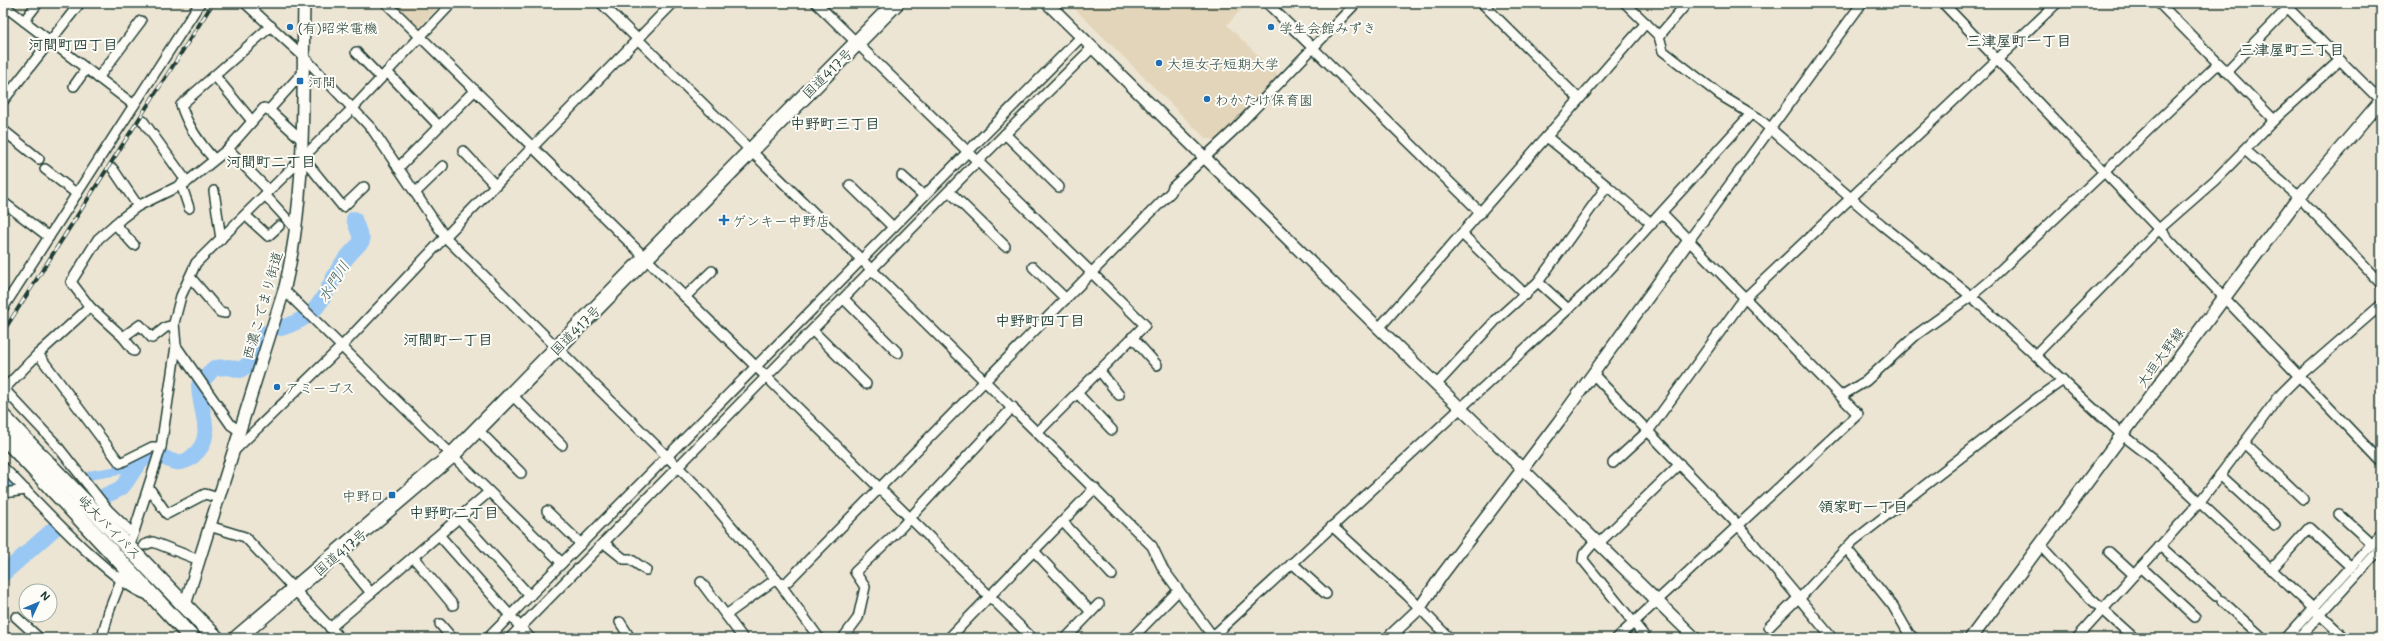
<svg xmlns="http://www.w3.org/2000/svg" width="2384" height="641" font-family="Mali,'Klee One',sans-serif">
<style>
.built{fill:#e2d5ba}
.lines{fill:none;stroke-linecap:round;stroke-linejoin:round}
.canal{stroke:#9ac8f5;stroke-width:9}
.river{stroke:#9ac8f5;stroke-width:16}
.minor-casing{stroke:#1f3d34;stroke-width:12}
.tertiary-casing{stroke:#1f3d34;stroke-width:14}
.secondary-casing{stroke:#1f3d34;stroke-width:15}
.trunk-casing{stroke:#1f3d34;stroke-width:18}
.minor{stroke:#fdfcf7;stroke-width:9}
.tertiary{stroke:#fdfcf7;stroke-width:11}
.secondary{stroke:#fdfcf7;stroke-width:12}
.trunk{stroke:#fdfcf7;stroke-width:15}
.rail-casing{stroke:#1f3d34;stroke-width:4}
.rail{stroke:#fdfcf7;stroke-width:2.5;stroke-dasharray:8;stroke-linecap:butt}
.poi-dot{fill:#1f6fb2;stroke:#fdfcf7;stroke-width:1.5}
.labels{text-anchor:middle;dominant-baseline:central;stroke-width:4;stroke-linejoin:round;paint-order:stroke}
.poi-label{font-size:14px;fill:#1f3d34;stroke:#fdfcf7;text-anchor:start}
.street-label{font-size:14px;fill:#1f3d34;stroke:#fdfcf7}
.neighbourhood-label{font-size:15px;font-weight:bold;fill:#1f3d34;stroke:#fdfcf7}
.water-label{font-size:15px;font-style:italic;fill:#3e6064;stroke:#fdfcf7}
</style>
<rect width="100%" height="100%" fill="#ede5d3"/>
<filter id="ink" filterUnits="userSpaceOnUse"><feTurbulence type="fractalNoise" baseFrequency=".025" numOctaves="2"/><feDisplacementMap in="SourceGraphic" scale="8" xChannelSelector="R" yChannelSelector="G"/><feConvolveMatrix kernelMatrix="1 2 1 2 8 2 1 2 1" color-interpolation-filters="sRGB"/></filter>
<g filter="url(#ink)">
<!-- built -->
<g class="built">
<polygon points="390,3 442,3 416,31"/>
<polygon points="1069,3 1247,3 1227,25 1279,76 1216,140 1205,138"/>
</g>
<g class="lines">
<!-- canal -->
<g class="canal">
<polyline points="91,475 116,471 140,463"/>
<polyline points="3,486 15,485"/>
</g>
<!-- river -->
<g class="river">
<path d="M281 328C320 316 321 300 339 268 345 258 354 250 362 241L354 219"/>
<path d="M106 495C111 493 119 490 122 487 131 478 136 461 148 456 159 450 167 462 176 462 182 463 189 460 193 456 217 436 199 412 199 385L214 368 229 367 240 370C264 356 253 346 266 333"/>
<polyline points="3,574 55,528"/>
</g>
<defs>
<g id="minor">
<polyline points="245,3 303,56 372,129 445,237 702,491 780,584 819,638"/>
<polyline points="386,3 1032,638"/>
<polyline points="601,3 1152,546 1163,569 1214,638"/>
<polyline points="816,3 1145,325 1038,432"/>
<polyline points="1267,3 1481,213"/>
<polyline points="1482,3 1579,99"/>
<polyline points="1625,3 1659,36 1663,51 1720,95 1758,118 1882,225 1971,296 2121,434 2152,458 2345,638"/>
<polyline points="1943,3 2381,462"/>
<polyline points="2159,3 2274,120"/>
<polyline points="2283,3 2381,101"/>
<polyline points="3,5 134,105"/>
<polyline points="24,21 38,3"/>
<polyline points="1659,36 1687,3"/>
<polyline points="356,52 381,78"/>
<polyline points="387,72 439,126"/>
<polyline points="2226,72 2288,8"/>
<polyline points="215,76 252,121"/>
<polyline points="98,78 141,21"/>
<polyline points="74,86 86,69"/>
<polyline points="3,101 80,3"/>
<polyline points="269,110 302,140"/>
<polyline points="143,121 187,182"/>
<polyline points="3,130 39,159"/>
<polyline points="1005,134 1059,187"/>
<polyline points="1547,137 1607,186"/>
<polyline points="228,149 264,108 269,110 303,72"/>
<polyline points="2245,150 2299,197 2381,284"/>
<polyline points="463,151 495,185"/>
<path d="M214 159C199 143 188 127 181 105L271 26"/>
<polyline points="301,159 308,164 343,207 364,187"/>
<polyline points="398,168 475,90"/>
<polyline points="45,169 77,194"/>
<polyline points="113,169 138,206"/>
<polyline points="902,176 923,195"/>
<polyline points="181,184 189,208"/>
<polyline points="850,185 893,227"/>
<polyline points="214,191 221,239"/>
<polyline points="949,191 1005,246"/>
<polyline points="415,193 443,166"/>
<polyline points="265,195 296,229"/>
<polyline points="3,202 49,237"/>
<polyline points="245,215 268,236 279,226"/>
<polyline points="115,224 134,245"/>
<polyline points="1462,234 1526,295"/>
<polyline points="1690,239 1862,3"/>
<polyline points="1033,267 1066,299"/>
<polyline points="190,277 220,312 225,313"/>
<polyline points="1538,282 1607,186 1652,224"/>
<polyline points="284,290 562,563 488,638"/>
<polyline points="685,297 712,271"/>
<polyline points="844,299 898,353"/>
<polyline points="90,307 71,282 98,239 122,218 138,206 187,182 228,149 269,191"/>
<polyline points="3,308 200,3"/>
<polyline points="1379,328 1646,23"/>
<polyline points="813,331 866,384"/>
<polyline points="123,337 134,351"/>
<polyline points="1132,337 1157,365"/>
<polyline points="176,346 231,425 240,431"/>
<polyline points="38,354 120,463 152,447 161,447"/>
<polyline points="2036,354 2158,230 2215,180 2274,120 2340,60"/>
<polyline points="1099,370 1119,395"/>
<polyline points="1593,374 1738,525 1832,638"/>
<polyline points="1436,385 1496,320 1538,282 1568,309"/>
<polyline points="4,389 54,442 108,510 133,534"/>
<polyline points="3,390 38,354 90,307 123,337 140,325 152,338 166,327 174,325"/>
<polyline points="1077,393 1112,430"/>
<polyline points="511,394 562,445"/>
<polyline points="1841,396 1866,381 1916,335 1971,296 1990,280 2218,64"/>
<polyline points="477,429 521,473"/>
<polyline points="2244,443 2303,499"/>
<polyline points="234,451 341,347 445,237 673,3"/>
<polyline points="1613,463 1649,430 1743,300 2057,3"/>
<path d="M3 467C33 497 112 585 148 595"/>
<polyline points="2220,475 2275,525"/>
<polyline points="149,488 167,514 205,494 218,498"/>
<polyline points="3,493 26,490"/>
<polyline points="547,511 581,544"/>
<polyline points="2339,514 2372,544"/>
<polyline points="459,518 530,596"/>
<polyline points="1063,522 1112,575"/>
<polyline points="209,526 245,537 340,638"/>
<polyline points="1332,526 1408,596 1449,638"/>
<polyline points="439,535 530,638"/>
<polyline points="1595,541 1584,554 1583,560 1646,638"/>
<polyline points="604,543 624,559 630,559 646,570"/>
<polyline points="1598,544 1680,464"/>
<polyline points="127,545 131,541 161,447 176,346 174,323 181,296 196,263 353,108 452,3"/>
<polyline points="144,545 153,542 199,560"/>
<polyline points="2040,545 2081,590 2134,638"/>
<polyline points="2160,546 2216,596"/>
<polyline points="1847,549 1893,606 1909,634 1914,638"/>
<polyline points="1034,551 1091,612"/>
<polyline points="2109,552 2134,575"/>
<polyline points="339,554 371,593"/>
<polyline points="413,557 453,605"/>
<polyline points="562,563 1081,37"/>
<polyline points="1292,563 1326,594"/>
<polyline points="2141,567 2195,617"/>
<polyline points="2271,570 2309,528 2351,567"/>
<polyline points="701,582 743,638"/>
<polyline points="780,584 787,582 1171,192 1173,187 1233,131 1356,3"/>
<polyline points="1800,598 1852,542 2036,399 2063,380"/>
<polyline points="2222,601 2263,638"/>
<polyline points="726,615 776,579"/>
<polyline points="16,617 39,638"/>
<polyline points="620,622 630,638"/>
<polyline points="440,624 452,638"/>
<polyline points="1769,627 1799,597"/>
<polyline points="330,628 489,492"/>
<polyline points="1395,632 1401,638"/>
<polyline points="102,638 109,611 123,575"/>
<polyline points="510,638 978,161 1092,48"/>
<polyline points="843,638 858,618 865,587 855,572 896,533 1013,407"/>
<polyline points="949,638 1095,488"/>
<polyline points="1066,638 1099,604"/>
<polyline points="1132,638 1178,591"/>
<polyline points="1211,638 1601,279 1750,115"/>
<polyline points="1617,638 1858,414 1662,213"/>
<polyline points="2077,638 2199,503 2281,394 2298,377 2381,305"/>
<polyline points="2286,638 2381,534"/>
<polyline points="2299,638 2381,548"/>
</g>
<g id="tertiary">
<polyline points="1047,3 1695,638"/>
<path d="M185 605 285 287C307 195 302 98 304 3"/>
<polyline points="1388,638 1419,609 1442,575 1559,421 1690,239"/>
</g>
<polyline id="secondary" points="1971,638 2299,197 2381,101"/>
<g id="trunk">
<polyline points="3,417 216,638"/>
<polyline points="3,436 192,638"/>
<polyline points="237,638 451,456 896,3"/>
</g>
</defs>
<!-- minor casing -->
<use href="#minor" class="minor-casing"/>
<!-- tertiary casing -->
<use href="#tertiary" class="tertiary-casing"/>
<!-- secondary casing -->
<use href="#secondary" class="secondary-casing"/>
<!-- trunk casing -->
<use href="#trunk" class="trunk-casing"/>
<!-- minor -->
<use href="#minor" class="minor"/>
<!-- tertiary -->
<use href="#tertiary" class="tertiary"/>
<!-- secondary -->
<use href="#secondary" class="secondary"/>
<!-- trunk -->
<use href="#trunk" class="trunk"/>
<defs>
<polyline id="rail" points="3,332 213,3"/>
</defs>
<!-- rail casing -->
<use href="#rail" class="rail-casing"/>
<!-- rail -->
<use href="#rail" class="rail"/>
</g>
</g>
<!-- markers -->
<g class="poi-dot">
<circle cx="290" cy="27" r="4"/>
<circle cx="1271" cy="27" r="4"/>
<circle cx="1159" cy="63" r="4"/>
<rect x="296" y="77" width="8" height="8" rx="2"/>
<circle cx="1207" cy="99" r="4"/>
<path d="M722 214h4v4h4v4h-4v4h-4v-4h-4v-4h4z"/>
<circle cx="277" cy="387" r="4"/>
<rect x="388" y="491" width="8" height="8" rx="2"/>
</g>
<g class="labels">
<!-- poi labels -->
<g class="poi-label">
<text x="298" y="27">(有)昭栄電機</text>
<text x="1279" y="27">学生会館みずき</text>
<text x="1167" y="63">大垣女子短期大学</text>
<text x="308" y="81">河間</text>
<text x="1215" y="99">わかたけ保育園</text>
<text x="732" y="220">ゲンキー中野店</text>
<text x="285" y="387">アミーゴス</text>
<text x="384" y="495" text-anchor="end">中野口</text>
</g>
<!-- street labels -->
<g class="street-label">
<text transform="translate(827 73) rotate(-45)">国道417号</text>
<text transform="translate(262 305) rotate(-74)">西濃こでまり街道</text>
<text transform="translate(575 330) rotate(-45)">国道417号</text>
<text transform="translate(2160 357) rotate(-54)">大垣大野線</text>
<text transform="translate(110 527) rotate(46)">岐大バイパス</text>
<text transform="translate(340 552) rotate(-40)">国道417号</text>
</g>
<!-- neighbourhood labels -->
<g class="neighbourhood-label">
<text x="2019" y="40">三津屋町一丁目</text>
<text x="73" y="44">河間町四丁目</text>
<text x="2292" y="49">三津屋町三丁目</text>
<text x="835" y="123">中野町三丁目</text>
<text x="271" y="161">河間町二丁目</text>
<text x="1040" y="320">中野町四丁目</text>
<text x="448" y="339">河間町一丁目</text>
<text x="1863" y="506">領家町一丁目</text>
<text x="454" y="512">中野町二丁目</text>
</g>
<!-- water labels -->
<g class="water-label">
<text transform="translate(333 281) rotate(-57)">水門川</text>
</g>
</g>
<!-- margin -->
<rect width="2384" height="641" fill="none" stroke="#fdfcf7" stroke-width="16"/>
<rect x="8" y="8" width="2368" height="625" fill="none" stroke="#1f3d34" stroke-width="1.5" filter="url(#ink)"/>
<!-- north arrow -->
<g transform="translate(38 603) rotate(46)"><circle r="19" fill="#fdfcf7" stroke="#a4b0a9"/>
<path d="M0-3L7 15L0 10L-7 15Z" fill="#1f6fb2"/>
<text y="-6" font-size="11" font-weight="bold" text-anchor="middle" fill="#1f3d34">N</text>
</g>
</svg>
